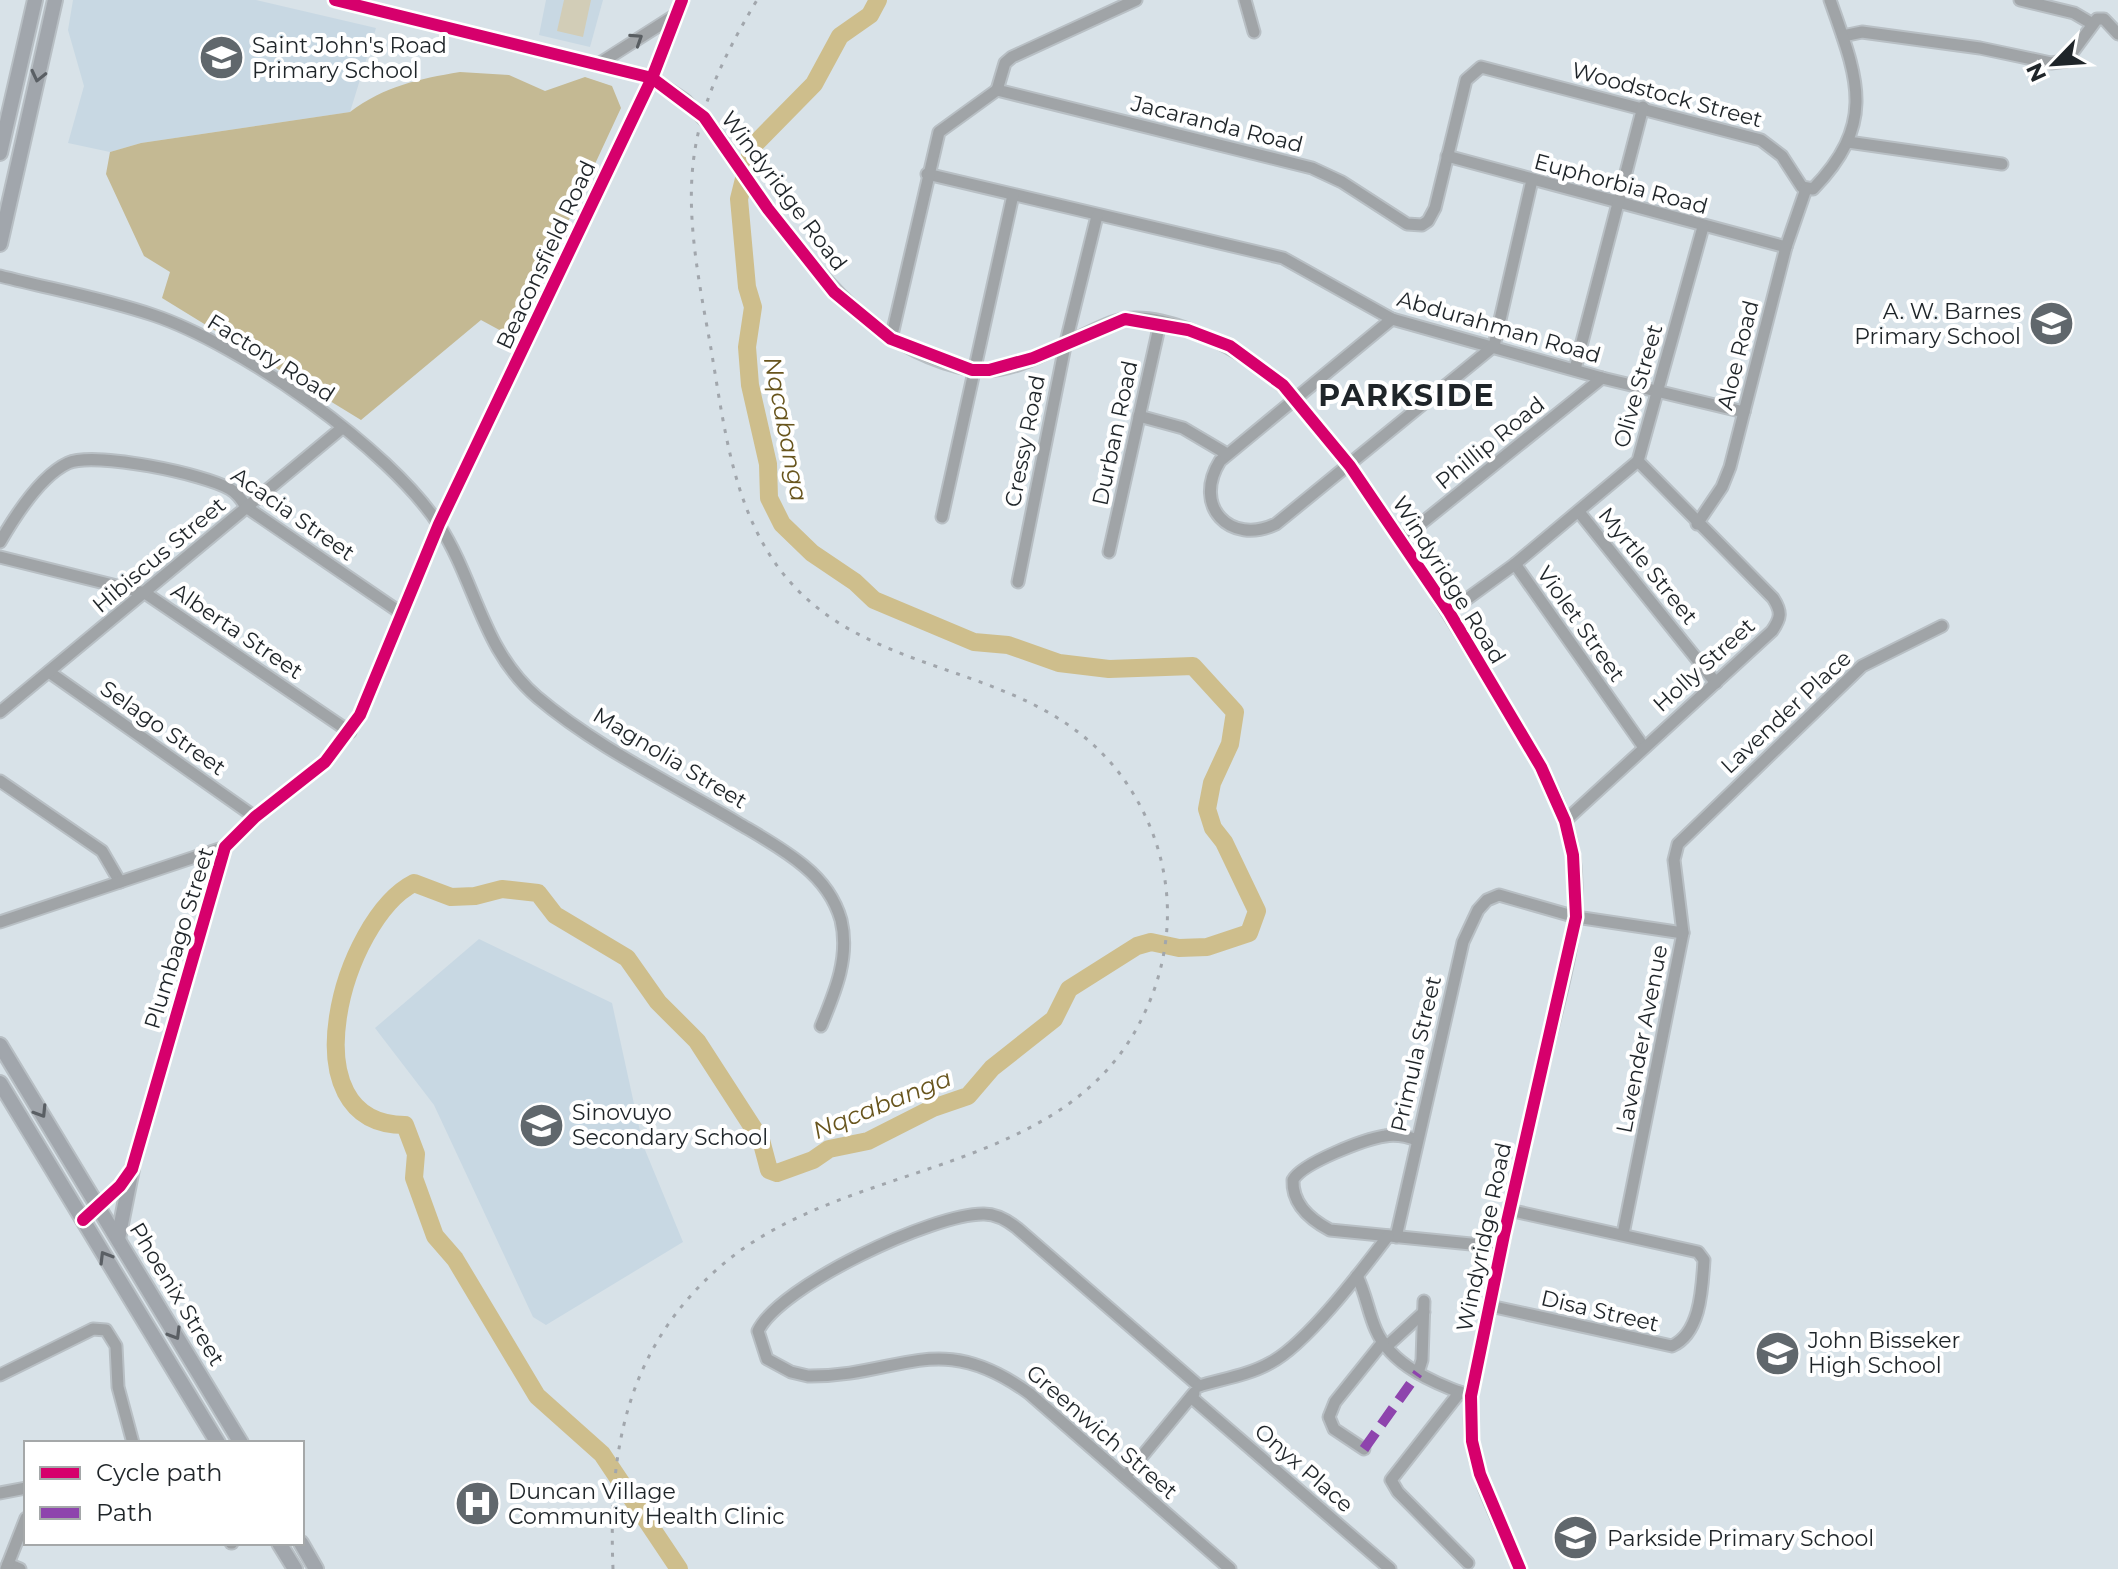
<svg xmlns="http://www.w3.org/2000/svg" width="2118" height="1569" font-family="Montserrat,sans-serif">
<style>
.built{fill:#c8d8e3}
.green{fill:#d2cdb7}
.forest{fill:#c4b993}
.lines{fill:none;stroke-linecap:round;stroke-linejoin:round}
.river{stroke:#cebe8c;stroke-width:18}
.minor-casing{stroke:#b8bfc4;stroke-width:15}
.major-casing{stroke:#b8bfc4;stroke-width:18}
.minor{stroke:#a0a4a7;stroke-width:11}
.major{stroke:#a1a6ac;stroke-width:14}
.rail{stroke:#a1a6ac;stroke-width:3;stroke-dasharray:4 8;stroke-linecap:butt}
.minor-bridge-casing{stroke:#b8bfc4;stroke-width:15;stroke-linecap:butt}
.minor-bridge{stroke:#a0a4a7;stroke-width:11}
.quiet{stroke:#8e44ad;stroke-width:10;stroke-dasharray:20 10;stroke-linecap:butt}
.cycleway-casing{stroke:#fff;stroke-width:17}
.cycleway{stroke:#d6006c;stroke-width:12}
.oneway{stroke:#595e62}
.oneway2{stroke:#5a5f64}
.labels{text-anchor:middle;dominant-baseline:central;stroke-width:8;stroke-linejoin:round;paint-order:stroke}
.poi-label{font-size:22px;fill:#1f2529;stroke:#fff;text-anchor:start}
.street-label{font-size:22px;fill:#1f2529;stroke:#fff}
.water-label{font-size:24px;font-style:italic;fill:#68551d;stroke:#fff}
.district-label{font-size:30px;font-weight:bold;letter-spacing:2px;fill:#1f2529;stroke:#fff}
</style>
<rect width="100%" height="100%" fill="#d8e2e8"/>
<!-- built -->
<g class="built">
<polygon points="73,0 256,0 376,28 350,112 141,143 110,152 68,143 84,86 68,30"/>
<polygon points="546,0 603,0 590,47 539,35"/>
<polygon points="479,939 612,1003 643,1145 683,1242 546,1325 533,1317 434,1105 375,1028"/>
</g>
<!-- green -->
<polygon class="green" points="564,0 591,0 583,37 557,31"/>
<!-- forest -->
<path class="forest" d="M460 72 509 75 545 91 585 77 612 86 621 108 514 338 481 320 361 420 162 298 170 272 144 256 106 174 110 152 141 143 350 112C385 86 418 79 460 72Z"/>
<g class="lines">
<!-- river -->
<path class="river" d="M679 1569 602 1454 537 1396 455 1259 435 1236 414 1178 416 1154 405 1125C285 1125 343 919 414 883L451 897 475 896 502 889 538 893 555 915 627 958 658 1002 697 1041 761 1140 769 1170 777 1173 813 1160 829 1149 868 1141 933 1108 968 1096 992 1068 1054 1019 1069 989 1137 946 1151 942 1179 948 1207 947 1249 933 1257 911 1224 842 1213 828 1207 809 1212 783 1230 744 1235 712 1193 666 1109 669 1059 663 1008 645 974 642 874 600 855 582 812 553 782 524 769 498 768 464 750 385 747 347 753 307 747 287 739 199 752 147 814 84 840 36 870 15 878 0"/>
<defs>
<g id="minor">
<polyline points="335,0 652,78 685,100"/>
<polyline points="1245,0 1254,32"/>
<polyline points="2020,0 2074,13 2091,23"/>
<polyline points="1843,36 1862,32 1980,48 2051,63 2066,61 2097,19 2104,19 2118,34"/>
<polyline points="597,65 677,14"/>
<path d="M997 90 1312 168 1342 182 1407 224 1422 225 1428 221 1435 208 1466 80 1481 67 1761 140 1782 156 1802 187 1813 189C1878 122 1857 77 1830 0"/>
<polyline points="997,90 1005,63 1012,57 1136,0"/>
<polyline points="1848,142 2002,164"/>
<polyline points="1447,156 1786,247"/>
<polyline points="927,174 1283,258 1392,319 1602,378 1744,412"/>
<path d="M768 209C824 279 878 353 972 370 1020 378 1073 335 1115 321 1169 304 1266 363 1299 403 1375 494 1437 593 1497 694 1527 744 1565 797 1574 857 1583 924 1561 988 1546 1053 1526 1136 1507 1220 1491 1304 1482 1347 1467 1391 1471 1435 1476 1482 1502 1526 1520 1569"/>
<path d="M0 276C51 289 103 298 153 315 240 344 389 448 439 525 476 582 482 650 537 697 596 747 671 783 738 823 760 836 784 849 804 866 821 880 835 899 841 920 850 957 835 992 821 1026"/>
<path d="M1392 319 1220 461C1192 506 1230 546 1276 524L1494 346 1532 180"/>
<polyline points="891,339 939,132 997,90"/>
<polyline points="1575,369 1643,107"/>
<polyline points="1139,416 1183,428 1227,454"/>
<polyline points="1579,512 1716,683"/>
<polyline points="942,517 1013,195"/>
<polyline points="1697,524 1722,487 1730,467 1786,247 1806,189"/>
<polyline points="1402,539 1602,378"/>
<path d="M0 542C15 516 40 476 68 463 94 451 205 474 230 489 237 493 242 500 246 507L401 613"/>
<polyline points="1109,552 1160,323"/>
<polyline points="0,557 145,593 350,732"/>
<polyline points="1515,564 1643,746"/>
<polyline points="1018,582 1065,346 1097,216"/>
<polyline points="1449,612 1515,564 1638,461 1703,227"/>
<polyline points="49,672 255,817"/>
<polyline points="0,712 342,428"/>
<polyline points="0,781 102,851 120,882"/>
<path d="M1565 821 1772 631C1781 618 1782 612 1773 598L1638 461"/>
<polyline points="0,922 225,847"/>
<path d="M1417 1140C1406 1136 1396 1134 1385 1136 1365 1139 1302 1163 1293 1180 1292 1204 1311 1220 1330 1230L1501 1247"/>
<polyline points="83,1220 120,1186 132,1169 225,847 255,817 325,762 360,715 439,524 652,78 682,0"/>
<polyline points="1623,1234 1683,933 1674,860 1678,844 1862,666 1942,626"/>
<polyline points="1396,1237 1463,942 1478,910 1487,900 1499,895 1576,917 1683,933"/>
<path d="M1357 1276C1366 1294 1368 1312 1376 1330 1391 1365 1434 1383 1467 1395"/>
<path d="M1490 1306 1672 1346C1701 1333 1702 1288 1704 1260L1698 1252 1509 1210"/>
<polyline points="1387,1346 1424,1312"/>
<polyline points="1418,1373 1422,1360 1424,1301"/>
<polyline points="0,1375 93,1329 106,1330 116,1346 118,1387 133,1443"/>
<path d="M1199 1386 1017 1228C1007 1220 997 1214 984 1214 934 1213 779 1286 758 1331L767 1359 791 1372 808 1376C901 1377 939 1327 1030 1394L1230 1569"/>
<path d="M1199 1386C1222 1379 1249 1375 1270 1363 1306 1345 1363 1269 1388 1236"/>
<polyline points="1460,1392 1391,1480 1398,1492 1468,1563"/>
<polyline points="1191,1397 1390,1569"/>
<polyline points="1364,1449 1334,1429 1329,1417 1335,1402 1383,1342"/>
<polyline points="1125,1477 1194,1393"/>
<polyline points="0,1493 26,1488"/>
<polyline points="231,1543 232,1543"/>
<polyline points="8,1564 20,1569"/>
<polyline points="6,1569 26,1518"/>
</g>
<g id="major">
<polyline points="0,153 35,0"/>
<polyline points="0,244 55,0"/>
<polyline points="0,1045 241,1443"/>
<polyline points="0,1083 218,1443"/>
<polyline points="118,1239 132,1169"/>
<polyline points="279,1543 295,1569"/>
<polyline points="301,1543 316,1569"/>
</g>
</defs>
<!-- minor casing -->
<use href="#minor" class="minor-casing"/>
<!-- major casing -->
<use href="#major" class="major-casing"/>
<!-- minor -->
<use href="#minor" class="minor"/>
<!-- major -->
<use href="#major" class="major"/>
<!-- rail -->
<path class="rail" d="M613 1569C608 1449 627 1347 722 1265 848 1157 1069 1179 1145 1012 1163 974 1171 930 1166 888 1162 853 1150 820 1131 790 1045 654 873 690 781 571 729 503 723 413 708 332 681 188 680 128 757 0"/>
<defs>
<polyline id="minor-bridge" points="685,100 716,132 768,209"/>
</defs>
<!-- minor-bridge casing -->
<use href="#minor-bridge" class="minor-bridge-casing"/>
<!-- minor-bridge -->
<use href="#minor-bridge" class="minor-bridge"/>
<!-- quiet -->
<polyline class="quiet" points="1364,1449 1418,1373"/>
<defs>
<g id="cycleway">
<polyline points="335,0 652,78 704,117 768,209 834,292 891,339 972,370 989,370 1033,358 1125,319 1188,330 1230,346 1283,385 1350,466 1449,612 1541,767 1565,821 1573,855 1576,917 1504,1235 1471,1396 1472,1441 1480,1474 1520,1569"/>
<polyline points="83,1220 120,1186 132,1169 225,847 255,817 325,762 360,715 439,524 652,78 682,0"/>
</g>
</defs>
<!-- cycleway casing -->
<use href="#cycleway" class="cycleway-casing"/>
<!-- cycleway -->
<use href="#cycleway" class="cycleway"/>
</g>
<!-- one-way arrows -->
<defs><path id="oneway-chevron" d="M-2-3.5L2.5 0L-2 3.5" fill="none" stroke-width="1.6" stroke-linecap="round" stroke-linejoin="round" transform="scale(2)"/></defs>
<use class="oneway" href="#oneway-chevron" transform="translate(637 39) rotate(-33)"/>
<g class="oneway2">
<use href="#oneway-chevron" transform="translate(38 76) rotate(103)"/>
<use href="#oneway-chevron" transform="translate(41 1112) rotate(58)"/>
<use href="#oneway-chevron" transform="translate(105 1257) rotate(-121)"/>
<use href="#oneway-chevron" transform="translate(175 1334) rotate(59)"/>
</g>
<!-- icons -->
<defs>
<symbol id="school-disc" viewBox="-11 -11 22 22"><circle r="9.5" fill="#60676c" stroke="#fff"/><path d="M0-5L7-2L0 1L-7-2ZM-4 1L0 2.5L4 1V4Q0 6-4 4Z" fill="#fff"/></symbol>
<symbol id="hospital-disc" viewBox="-11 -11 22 22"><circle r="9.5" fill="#60676c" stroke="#fff"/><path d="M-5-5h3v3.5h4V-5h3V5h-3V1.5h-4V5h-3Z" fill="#fff"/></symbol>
</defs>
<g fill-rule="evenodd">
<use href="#school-disc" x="196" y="32" width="51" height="51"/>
<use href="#school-disc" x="2026" y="298" width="51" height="51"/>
<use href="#school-disc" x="516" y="1100" width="51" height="51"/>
<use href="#school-disc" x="1752" y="1328" width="51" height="51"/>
<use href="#hospital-disc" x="452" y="1478" width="51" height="51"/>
<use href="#school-disc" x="1550" y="1512" width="51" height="51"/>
</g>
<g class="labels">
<!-- poi labels -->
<g class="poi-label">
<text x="252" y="45">Saint John's Road<tspan x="252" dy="25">Primary School</tspan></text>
<text x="2021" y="311" text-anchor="end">A. W. Barnes<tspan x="2021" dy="25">Primary School</tspan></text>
<text x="572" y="1112">Sinovuyo<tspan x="572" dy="25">Secondary School</tspan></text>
<text x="1808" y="1340">John Bisseker<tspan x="1808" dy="25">High School</tspan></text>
<text x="508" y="1491">Duncan Village<tspan x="508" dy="25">Community Health Clinic</tspan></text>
<text x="1607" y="1538">Parkside Primary School</text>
</g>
<!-- street labels -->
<g class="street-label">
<text transform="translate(1667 95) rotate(15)">Woodstock Street</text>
<text transform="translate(1217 124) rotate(14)">Jacaranda Road</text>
<text transform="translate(1621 184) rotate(15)">Euphorbia Road</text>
<text transform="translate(784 191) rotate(53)">Windyridge Road</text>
<text transform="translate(546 255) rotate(-65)">Beaconsfield Road</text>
<text transform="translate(1499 327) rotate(16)">Abdurahman Road</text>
<text transform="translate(1738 355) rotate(-76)">Aloe Road</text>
<text transform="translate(271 358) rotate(32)">Factory Road</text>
<text transform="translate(1638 386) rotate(-74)">Olive Street</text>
<text transform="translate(1115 433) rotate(-78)">Durban Road</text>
<text transform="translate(1025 441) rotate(-79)">Cressy Road</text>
<text transform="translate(1490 443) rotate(-39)">Phillip Road</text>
<text transform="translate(293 514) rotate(35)">Acacia Street</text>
<text transform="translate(159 555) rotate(-40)">Hibiscus Street</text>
<text transform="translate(1648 566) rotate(51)">Myrtle Street</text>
<text transform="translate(1449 580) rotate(58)">Windyridge Road</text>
<text transform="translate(1581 624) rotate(55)">Violet Street</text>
<text transform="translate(237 631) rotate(34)">Alberta Street</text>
<text transform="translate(1704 665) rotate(-42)">Holly Street</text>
<text transform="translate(1786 712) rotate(-43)">Lavender Place</text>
<text transform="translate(163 728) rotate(35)">Selago Street</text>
<text transform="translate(670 758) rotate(31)">Magnolia Street</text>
<text transform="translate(179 938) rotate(-73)">Plumbago Street</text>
<text transform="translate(1642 1039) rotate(-79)">Lavender Avenue</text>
<text transform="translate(1416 1054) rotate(-77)">Primula Street</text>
<text transform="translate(1484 1237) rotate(-78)">Windyridge Road</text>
<text transform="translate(177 1294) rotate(59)">Phoenix Street</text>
<text transform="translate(1600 1311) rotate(13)">Disa Street</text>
<text transform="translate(1102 1432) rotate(41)">Greenwich Street</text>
<text transform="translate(1304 1468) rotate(41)">Onyx Place</text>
</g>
<!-- water labels -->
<g class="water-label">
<text transform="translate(786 429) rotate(79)">Nqcabanga</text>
<text transform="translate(882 1104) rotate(-22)">Nqcabanga</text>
</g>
<!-- district labels -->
<g class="district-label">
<text x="1407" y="395">PARKSIDE</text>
</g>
</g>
<!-- legend -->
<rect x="24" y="1441" width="280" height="104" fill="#ffffff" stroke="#a5a8a9" stroke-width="2"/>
<rect x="40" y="1467" width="40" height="12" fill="#d6006c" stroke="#a5a8a9" stroke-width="2"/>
<text x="96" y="1481" font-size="24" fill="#1f2529">Cycle path</text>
<rect x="40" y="1507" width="40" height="12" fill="#8e44ad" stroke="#a5a8a9" stroke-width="2"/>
<text x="96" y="1521" font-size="24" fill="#1f2529">Path</text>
<!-- north arrow -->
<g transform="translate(2054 64) rotate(245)" stroke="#ffffff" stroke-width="6" paint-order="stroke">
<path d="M0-6L14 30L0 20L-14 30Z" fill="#1f2529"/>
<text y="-12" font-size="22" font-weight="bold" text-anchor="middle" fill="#1f2529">N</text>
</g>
</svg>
